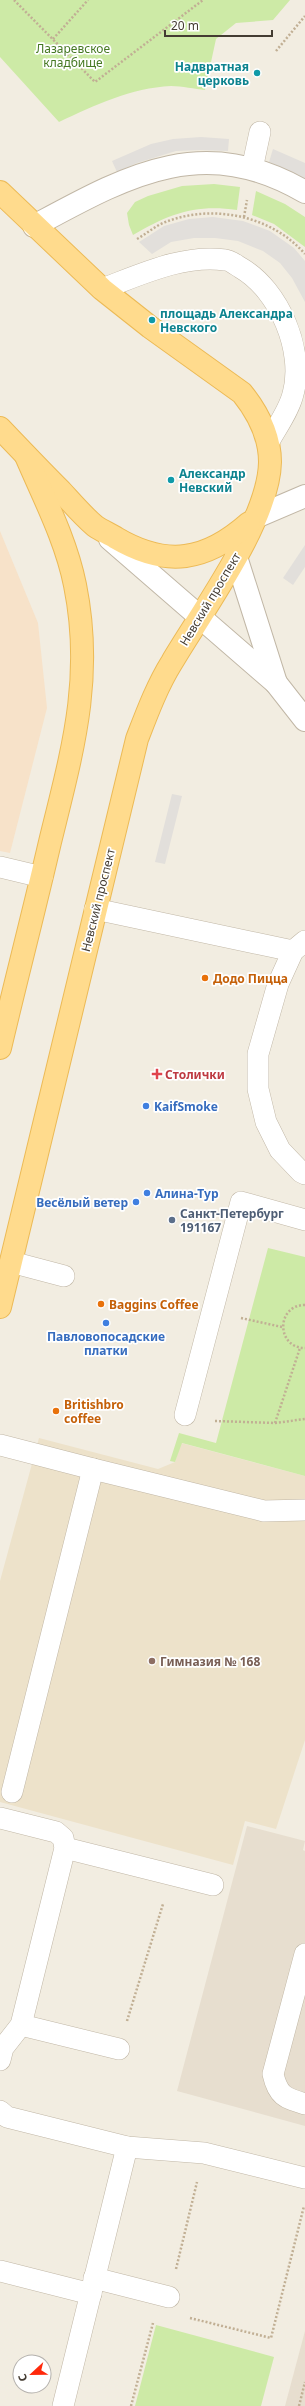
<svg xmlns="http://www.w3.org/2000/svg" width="305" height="2406" font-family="'Noto Sans',sans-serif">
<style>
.residential{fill:#e7decf}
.commercial{fill:#f7e2c9}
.education{fill:#ede2ca}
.green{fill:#cdeaa6}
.parking{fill:#e2dfdb}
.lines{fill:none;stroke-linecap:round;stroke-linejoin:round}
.service-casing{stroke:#c1b7a6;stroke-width:22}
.minor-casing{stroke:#c1b7a6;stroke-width:24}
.tertiary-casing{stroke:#c1b7a6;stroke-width:24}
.primary-casing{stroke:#ecba56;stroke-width:24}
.path{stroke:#c1af94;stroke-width:2.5;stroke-dasharray:2 2;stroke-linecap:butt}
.service{stroke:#fff;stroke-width:21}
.minor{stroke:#fff;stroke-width:22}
.tertiary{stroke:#fff;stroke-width:22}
.primary{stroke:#ffdb8d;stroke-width:22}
.culture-dot{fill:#0f9aa8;stroke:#fff;stroke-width:1.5}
.food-dot{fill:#e8710a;stroke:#fff;stroke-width:1.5}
.health-dot{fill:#e0444e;stroke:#fff;stroke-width:1.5}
.shop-dot{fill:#3f7fe0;stroke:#fff;stroke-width:1.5}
.service-dot{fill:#5c6f8a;stroke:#fff;stroke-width:1.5}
.education-dot{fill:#8d6e63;stroke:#fff;stroke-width:1.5}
.labels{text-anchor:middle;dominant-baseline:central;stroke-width:3.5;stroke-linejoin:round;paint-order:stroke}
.park-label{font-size:12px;fill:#457822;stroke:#fff}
.culture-label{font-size:12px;font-weight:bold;fill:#0d838f;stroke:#fff;text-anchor:start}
.street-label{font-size:12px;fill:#443c32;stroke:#fff}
.food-label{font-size:12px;font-weight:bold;fill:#c56008;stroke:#fff;text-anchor:start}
.health-label{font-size:12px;font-weight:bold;fill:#be3a42;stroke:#fff;text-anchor:start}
.shop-label{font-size:12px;font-weight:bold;fill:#366cbe;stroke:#fff;text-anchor:start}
.service-label{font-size:12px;font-weight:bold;fill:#4e5e75;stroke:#fff;text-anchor:start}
.education-label{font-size:12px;font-weight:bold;fill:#785e54;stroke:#fff;text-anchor:start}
</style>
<rect width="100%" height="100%" fill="#f2ede1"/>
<!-- residential -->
<g class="residential">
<polygon points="247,1826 305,1841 303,1850 305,1851 305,2126 177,2091"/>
<polygon points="305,2331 305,2406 285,2406"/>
</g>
<!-- commercial -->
<polygon class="commercial" points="0,531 38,623 47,708 10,853 0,851"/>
<!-- education -->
<polygon class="education" points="39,1438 158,1469 175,1462 181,1443 305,1476 305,1740 276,1829 245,1821 233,1865 0,1802 0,1581"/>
<!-- green -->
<g class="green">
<path d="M0 0H290L273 20 236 23 216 39 205 90C195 89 182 86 171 86 131 88 95 105 59 122L0 57Z"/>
<path d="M214 184 240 187 237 210C195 204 169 214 133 235L129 225 127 213 135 202 148 196 182 186Z"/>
<polygon points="256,191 285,204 305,217 305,247 274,224 252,215"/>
<polygon points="268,1248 305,1257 305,1476 182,1443 175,1462 170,1461 179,1433 216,1443"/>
<polygon points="156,2325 274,2357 261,2406 135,2406"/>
</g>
<!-- parking -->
<g class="parking">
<polygon points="201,137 229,139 228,151 200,150 176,151 137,163 117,172 112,161 151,144 173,139"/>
<polygon points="273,149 305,163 305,179 269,162"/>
<polygon points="213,217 243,221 270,231 294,248 305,261 305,302 292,278 280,263 263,251 238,241 215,238 194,238 171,242 152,254 139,242 164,226 189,219"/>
<polygon points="305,545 305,567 293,585 283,578"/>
<polygon points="172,794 182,796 165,864 155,862"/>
</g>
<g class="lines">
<defs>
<g id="service">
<polyline points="252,169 260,132"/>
<path d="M102 289C140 275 183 254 225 260 230 260 236 265 241 268 279 290 305 351 293 394 289 411 276 428 268 443"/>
<polyline points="0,867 42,877"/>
<polyline points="95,909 293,951"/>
<polyline points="305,941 293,951 278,984 258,1054 258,1089 266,1122 280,1150 301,1172 305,1174"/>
<polyline points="11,1262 64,1276"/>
<polyline points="185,1415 241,1202 305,1220"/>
<polyline points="0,1445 93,1469"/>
<polyline points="12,1792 93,1469 264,1511 305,1510"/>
<polyline points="0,1818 56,1832 63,1838 65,1848 21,2025 3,2048 0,2060"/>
<polyline points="65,1848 213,1885"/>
<path d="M305 1954 273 2074C278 2096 285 2098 305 2104"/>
<polyline points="21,2025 119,2049"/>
<polyline points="0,2111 7,2117 127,2147 204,2153 305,2178"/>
<polyline points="0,2271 91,2294"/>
<polyline points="94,2278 169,2297"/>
<polyline points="63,2406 127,2147"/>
</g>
<g id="minor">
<path d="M34 226C127 176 202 132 305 192"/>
<polyline points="256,517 305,496"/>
</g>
<g id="tertiary">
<polyline points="110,539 276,683 305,720"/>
<polyline points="236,557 276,683"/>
</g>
<g id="primary">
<path d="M0 192 102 289 150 327 242 393C258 413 270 436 270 462 269 521 202 611 172 662 157 686 147 713 137 739L0 1307"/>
<path d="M0 428C20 449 40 470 61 491 72 503 83 516 95 526 102 531 110 534 116 538 167 568 206 561 249 523"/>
<path d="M0 1048C16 980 34 911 50 842 72 752 94 679 75 585 66 540 44 498 26 456"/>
</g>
</defs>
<!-- service casing -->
<use href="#service" class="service-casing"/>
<!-- minor casing -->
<use href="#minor" class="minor-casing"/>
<!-- tertiary casing -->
<use href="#tertiary" class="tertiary-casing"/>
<!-- primary casing -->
<use href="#primary" class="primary-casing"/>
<!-- path -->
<g class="path">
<polyline points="14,0 95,82 203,0"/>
<polyline points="53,39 88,0"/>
<polyline points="276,51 305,16"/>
<polyline points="244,217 247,200"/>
<path d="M137 239C146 234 154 227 163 223 211 203 271 215 305 254"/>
<polyline points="172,1302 184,1304"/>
<path d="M305 1305C276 1305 276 1348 305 1348"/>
<polyline points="241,1318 282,1327"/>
<polyline points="215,1421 275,1423 305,1419"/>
<polyline points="275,1423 300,1348"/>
<polyline points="127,2021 163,1904"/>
<polyline points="176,2269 197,2182"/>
<polyline points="190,2318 271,2338 304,2206"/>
<polyline points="131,2406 153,2323"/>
<polyline points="299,2406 305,2382"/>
</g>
<!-- service -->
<use href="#service" class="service"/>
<!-- minor -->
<use href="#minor" class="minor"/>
<!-- tertiary -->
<use href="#tertiary" class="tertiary"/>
<!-- primary -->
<use href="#primary" class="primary"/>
</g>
<!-- markers -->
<g class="culture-dot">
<circle cx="257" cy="73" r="4"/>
<circle cx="152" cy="320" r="4"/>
<circle cx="171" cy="480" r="4"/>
</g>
<g class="food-dot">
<circle cx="205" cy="978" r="4"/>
<circle cx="101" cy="1304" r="4"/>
<circle cx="56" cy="1411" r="4"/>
</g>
<path class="health-dot" d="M155 1068h4v4h4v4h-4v4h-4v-4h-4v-4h4z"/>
<g class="shop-dot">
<circle cx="146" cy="1106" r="4"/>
<circle cx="147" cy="1193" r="4"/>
<circle cx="136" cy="1202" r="4"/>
<circle cx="106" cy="1323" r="4"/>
</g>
<circle class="service-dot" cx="172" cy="1220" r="4"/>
<circle class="education-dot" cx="152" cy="1661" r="4"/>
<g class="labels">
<!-- park labels -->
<g class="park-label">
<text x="73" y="48">Лазаревское<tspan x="73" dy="14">кладбище</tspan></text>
</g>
<!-- culture labels -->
<g class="culture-label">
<text x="249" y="66" text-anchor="end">Надвратная<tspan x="249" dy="14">церковь</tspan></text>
<text x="160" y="313">площадь Александра<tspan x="160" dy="14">Невского</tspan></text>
<text x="179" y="473">Александр<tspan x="179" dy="14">Невский</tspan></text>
</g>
<!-- street labels -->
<g class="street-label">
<text transform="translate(210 599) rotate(-59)">Невский проспект</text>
<text transform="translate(98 900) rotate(-76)">Невский проспект</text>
</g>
<!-- food labels -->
<g class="food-label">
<text x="213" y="978">Додо Пицца</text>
<text x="109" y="1304">Baggins Coffee</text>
<text x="64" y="1404">Britishbro<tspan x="64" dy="14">coffee</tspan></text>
</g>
<!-- health labels -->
<g class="health-label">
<text x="165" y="1074">Столички</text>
</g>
<!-- shop labels -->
<g class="shop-label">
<text x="154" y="1106">KaifSmoke</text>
<text x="155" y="1193">Алина-Тур</text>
<text x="128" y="1202" text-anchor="end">Весёлый ветер</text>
<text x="106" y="1336" text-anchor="middle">Павловопосадские<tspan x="106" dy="14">платки</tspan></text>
</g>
<!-- service labels -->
<g class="service-label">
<text x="180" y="1213">Санкт-Петербург<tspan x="180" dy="14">191167</tspan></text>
</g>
<!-- education labels -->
<g class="education-label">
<text x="160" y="1661">Гимназия № 168</text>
</g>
</g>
<!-- north arrow -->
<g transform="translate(32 2374) rotate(248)"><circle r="19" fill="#ffffff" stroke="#b4b1ad"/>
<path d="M0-3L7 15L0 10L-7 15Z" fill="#ff290b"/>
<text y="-6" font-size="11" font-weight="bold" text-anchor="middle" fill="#443c32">С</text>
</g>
<!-- scale -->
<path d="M165 30v6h107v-6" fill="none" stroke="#443c32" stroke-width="2"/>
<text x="171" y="30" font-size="12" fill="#443c32" stroke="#ffffff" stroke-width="3" paint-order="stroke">20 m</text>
</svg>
